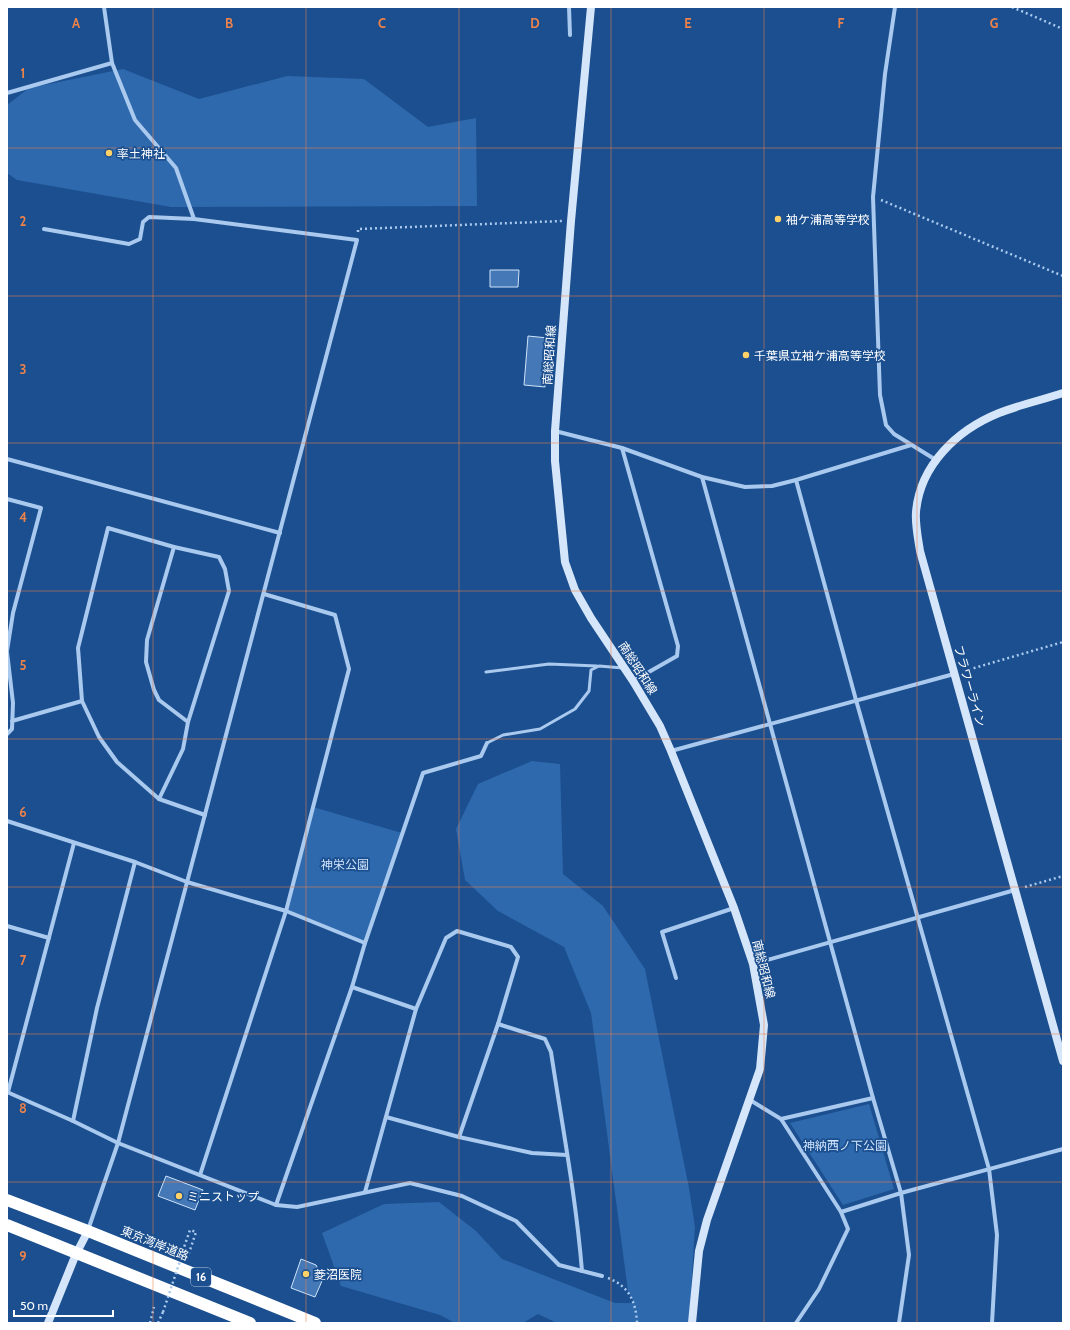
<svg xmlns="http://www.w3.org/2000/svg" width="1070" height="1330" font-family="Cabin,'Noto Sans JP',sans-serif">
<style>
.green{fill:#2e69ad}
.building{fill:#4478b7;stroke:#cfe3fa}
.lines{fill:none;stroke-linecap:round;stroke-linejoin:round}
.path{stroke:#a9c9ee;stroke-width:2.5;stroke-dasharray:2 3;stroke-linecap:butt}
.lane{stroke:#a9c9ee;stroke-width:3}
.street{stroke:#a9c9ee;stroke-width:4}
.secondary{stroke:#d6e6fa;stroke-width:8}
.highway{stroke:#fff;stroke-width:12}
.path-bridge{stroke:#a9c9ee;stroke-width:2.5;stroke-dasharray:2 3;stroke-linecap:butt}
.grid{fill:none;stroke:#ee8249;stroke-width:1;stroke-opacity:0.55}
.poi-dot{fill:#ffd166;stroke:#1b4f8f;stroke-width:1.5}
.labels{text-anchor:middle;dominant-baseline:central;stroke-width:3.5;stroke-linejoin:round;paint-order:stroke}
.shield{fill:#1b4f8f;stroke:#bbcadd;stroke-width:1}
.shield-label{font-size:11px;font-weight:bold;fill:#fff}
.poi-label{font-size:12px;fill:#fff;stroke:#1b4f8f;text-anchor:start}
.street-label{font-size:12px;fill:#fff;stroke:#1b4f8f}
.park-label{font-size:12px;fill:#cfe3fa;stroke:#1b4f8f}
.grid-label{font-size:13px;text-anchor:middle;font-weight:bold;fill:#ee8249;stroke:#1b4f8f;stroke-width:3.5;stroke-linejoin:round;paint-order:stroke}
</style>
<rect width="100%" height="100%" fill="#1b4f8f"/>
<!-- green -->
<g class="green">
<polygon points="123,69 199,99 287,76 364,79 428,127 476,118 477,206 171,207 17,180 7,173 7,105 29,88"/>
<polygon points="532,761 560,764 563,874 603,906 645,969 689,1188 695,1227 689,1323 557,1323 538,1314 523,1323 455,1323 440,1315 341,1286 322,1233 384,1204 439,1202 476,1231 502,1259 615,1303 634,1303 628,1291 591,1013 564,947 498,911 465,880 456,829 478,784"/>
<polygon points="313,807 402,833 365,943 286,911"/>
<polygon points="869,1104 894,1189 843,1205 790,1123"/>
</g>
<!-- building -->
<g class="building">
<polygon points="490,270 519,270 518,287 490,287"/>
<polygon points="528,336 548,338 545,387 524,385"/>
<polygon points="166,1176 203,1190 195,1210 158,1196"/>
<polygon points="301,1259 316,1265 318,1269 315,1278 322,1281 315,1297 291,1288"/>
</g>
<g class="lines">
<!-- path -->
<g class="path">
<polyline points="1012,7 1063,29"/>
<polyline points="881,200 1063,276"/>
<polyline points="358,232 358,229 562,221"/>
<polyline points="964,671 1063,642"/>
<polyline points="1025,887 1063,876"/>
<polyline points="181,1256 190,1230 196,1232 187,1259"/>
<path d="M608 1278C629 1286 636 1302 637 1323"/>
<polyline points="150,1323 154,1307"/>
<polyline points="158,1323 163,1312"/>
</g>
<!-- lane -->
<g class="lane">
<polyline points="486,672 549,664 597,666"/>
<polyline points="487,743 503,735 540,729 575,709 589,691 591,670 599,666 623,668"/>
</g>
<!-- street -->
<g class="street">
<polyline points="569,7 570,35"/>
<polyline points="895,7 885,74 873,197 880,395 886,425 894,434 936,460"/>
<polyline points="112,63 135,120 176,168 194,219"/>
<polyline points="7,93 112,63 104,7"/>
<polyline points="44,229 129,244 140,239 143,222 149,217 194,219 357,240 118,1143 88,1230"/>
<polyline points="555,431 622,448 702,477 745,487 772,486 796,480 911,445"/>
<polyline points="622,448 678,646 677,656 633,681"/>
<polyline points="7,459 280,533"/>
<polyline points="702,477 873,1098 901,1193 909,1255 899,1323"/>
<polyline points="796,480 856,700 989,1169 997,1235 992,1323"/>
<polyline points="7,499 41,508 13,613 7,651"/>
<polyline points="7,652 13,703 12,729 7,734"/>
<polyline points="12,721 82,701"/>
<polyline points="188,722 229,591 225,569 219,557 174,547 108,528 78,648 82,701 99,737 117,762 159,799 205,815"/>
<polyline points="671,751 954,674"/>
<polyline points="159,799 183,749 188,722 159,700 154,690 146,662 147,640 174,547"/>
<polyline points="7,821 135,862 187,882 286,911 365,943"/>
<polyline points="7,926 49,938"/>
<polyline points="753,964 1015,890"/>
<polyline points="676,978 662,932 734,908"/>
<polyline points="352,987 416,1009"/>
<path d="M498 1024 545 1039 551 1052C562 1125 576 1197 582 1271"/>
<polyline points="7,1092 73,1121 118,1143 276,1205 297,1207 410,1183 462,1196 516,1221 559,1265 602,1276"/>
<polyline points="8,1092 74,843"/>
<polyline points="750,1100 781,1119 841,1212 848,1229 819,1289 796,1323"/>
<polyline points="386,1117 459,1137 532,1153 567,1155"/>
<polyline points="781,1119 873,1098"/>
<polyline points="73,1121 97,1008 135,862"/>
<polyline points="200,1175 286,911 349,669 335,615 264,594"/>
<polyline points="365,1192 416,1009 446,938 457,931 511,947 518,957 498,1024 459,1137"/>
<polyline points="276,1205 352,987 365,943 423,773 481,756 487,743"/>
<polyline points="841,1212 901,1193 1063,1149"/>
</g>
<!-- secondary -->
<g class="secondary">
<polyline points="591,7 571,221 555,431 555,461 565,562 575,590 591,618 633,681 660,726 671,751 734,908 753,964 764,1025 760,1069 707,1220 699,1251 692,1323"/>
<path d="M1063 393C1042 400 1019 405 999 413 957 430 920 465 916 512 915 524 918 538 920 551L1063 1061"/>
<polyline points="48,1323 76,1254 88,1231"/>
</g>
<!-- highway -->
<g class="highway">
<polyline points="7,1200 88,1231 315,1323"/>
<polyline points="7,1225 250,1323"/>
</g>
<!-- path-bridge -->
<polyline class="path-bridge" points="163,1312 181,1258"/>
</g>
<!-- grid -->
<path class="grid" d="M153 7V1323M306 7V1323M459 7V1323M611 7V1323M764 7V1323M917 7V1323M7 148H1063M7 296H1063M7 443H1063M7 591H1063M7 739H1063M7 887H1063M7 1034H1063M7 1182H1063"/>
<!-- markers -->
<g class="poi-dot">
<circle cx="109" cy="153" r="4"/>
<circle cx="778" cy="219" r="4"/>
<circle cx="746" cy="355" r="4"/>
<circle cx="179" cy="1196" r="4"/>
<circle cx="306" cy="1274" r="4"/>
</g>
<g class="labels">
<!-- shield labels -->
<rect class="shield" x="191" y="1268" width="20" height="18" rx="3"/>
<g class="shield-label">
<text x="201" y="1277">16</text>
</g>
<!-- poi labels -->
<g class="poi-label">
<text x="117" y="153">率土神社</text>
<text x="786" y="219">袖ケ浦高等学校</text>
<text x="754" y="355">千葉県立袖ケ浦高等学校</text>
<text x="187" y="1196">ミニストップ</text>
<text x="314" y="1274">菱沼医院</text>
</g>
<!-- street labels -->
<g class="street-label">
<text transform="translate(549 355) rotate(-86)">南総昭和線</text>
<text transform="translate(638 668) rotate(57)">南総昭和線</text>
<text transform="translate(970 686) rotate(74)">フラワーライン</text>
<text transform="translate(764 969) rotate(76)">南総昭和線</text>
<text transform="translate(155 1243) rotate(22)">東京湾岸道路</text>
</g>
<!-- park labels -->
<g class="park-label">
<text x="345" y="864">神栄公園</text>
<text x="845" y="1145">神納西ノ下公園</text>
</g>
</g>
<g class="grid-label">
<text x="76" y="28">A</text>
<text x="229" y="28">B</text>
<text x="382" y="28">C</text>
<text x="535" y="28">D</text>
<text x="688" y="28">E</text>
<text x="841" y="28">F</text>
<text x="994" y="28">G</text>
<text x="23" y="78">1</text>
<text x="23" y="226">2</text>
<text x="23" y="374">3</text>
<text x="23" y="522">4</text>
<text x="23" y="670">5</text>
<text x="23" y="817">6</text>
<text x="23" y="965">7</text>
<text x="23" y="1113">8</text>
<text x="23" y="1261">9</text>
</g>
<!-- border -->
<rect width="1070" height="1330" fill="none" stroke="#ffffff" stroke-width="16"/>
<!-- scale -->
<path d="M14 1310v6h99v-6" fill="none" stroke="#ffffff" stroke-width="2"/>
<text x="20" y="1310" font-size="12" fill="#ffffff" stroke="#1b4f8f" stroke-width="3" paint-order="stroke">50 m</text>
</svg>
